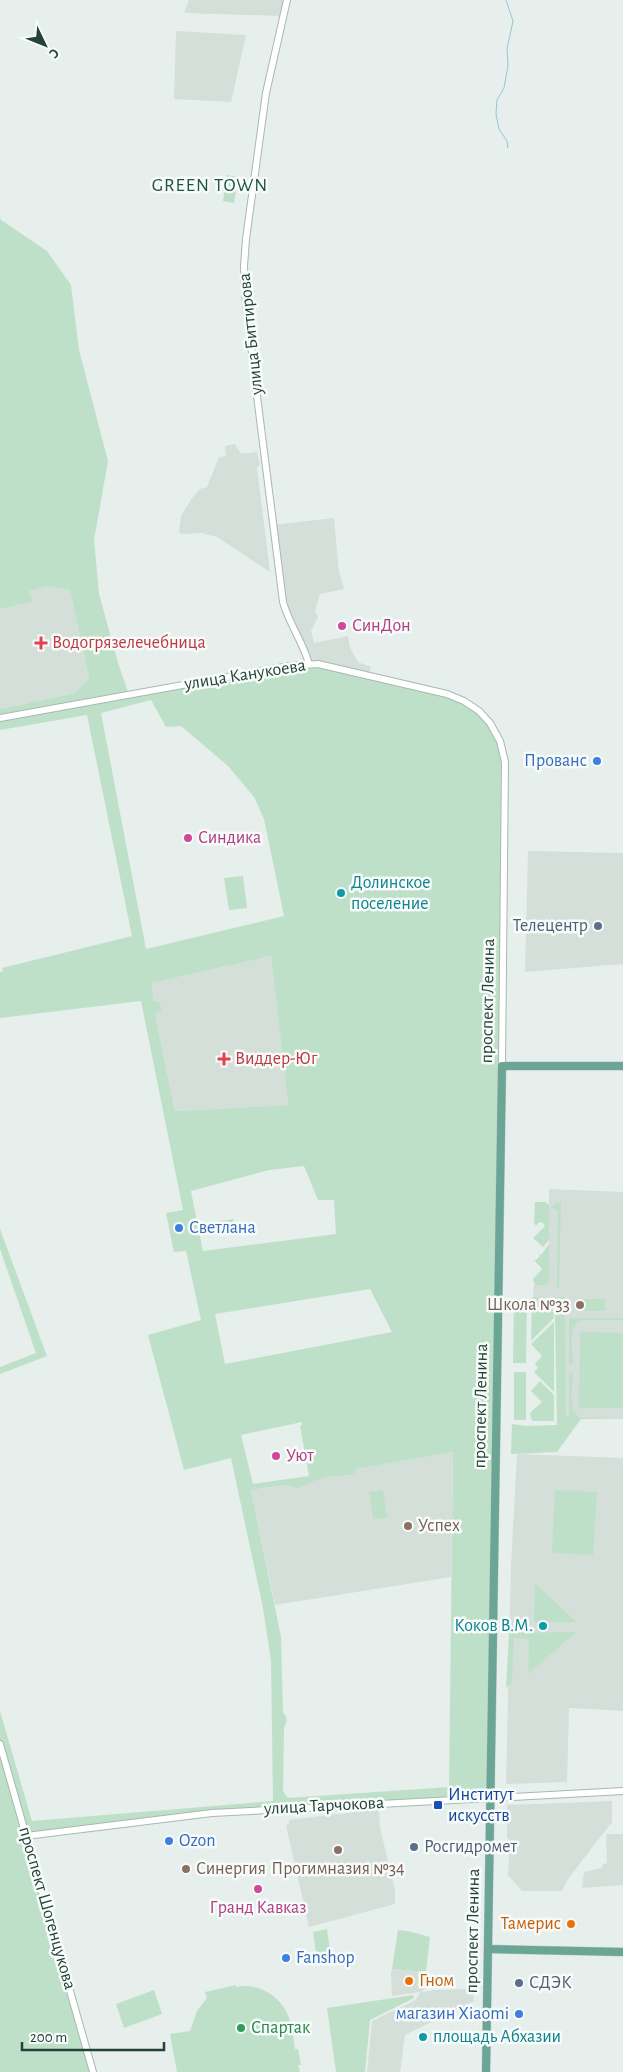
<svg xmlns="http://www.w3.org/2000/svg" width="623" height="2072" font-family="'Alegreya Sans',sans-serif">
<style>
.built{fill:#d4dfda}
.green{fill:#bfe0c8;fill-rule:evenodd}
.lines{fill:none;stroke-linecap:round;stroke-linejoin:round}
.stream{stroke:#8ec9d4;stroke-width:1}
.minor-casing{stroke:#a8b8b2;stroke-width:8}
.major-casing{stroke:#c2cac8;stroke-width:9}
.minor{stroke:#fff;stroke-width:6}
.major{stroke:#6aa596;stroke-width:8}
.hotel-dot{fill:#d1479c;stroke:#f7fbf9;stroke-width:2}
.health-dot{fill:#e0444e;stroke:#f7fbf9;stroke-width:2}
.shop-dot{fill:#3f7fe0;stroke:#f7fbf9;stroke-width:2}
.culture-dot{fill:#0f9aa8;stroke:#f7fbf9;stroke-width:2}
.service-dot{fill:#5c6f8a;stroke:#f7fbf9;stroke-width:2}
.education-dot{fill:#8d6e63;stroke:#f7fbf9;stroke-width:2}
.transit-dot{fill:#1a4fb4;stroke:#f7fbf9;stroke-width:2}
.food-dot{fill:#e8710a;stroke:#f7fbf9;stroke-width:2}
.leisure-dot{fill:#2e9e5b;stroke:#f7fbf9;stroke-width:2}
.labels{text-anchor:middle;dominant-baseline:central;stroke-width:5;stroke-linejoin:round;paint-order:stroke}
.street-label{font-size:18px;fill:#24423a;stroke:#f7fbf9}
.hotel-label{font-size:18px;fill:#b23c85;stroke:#f7fbf9;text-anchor:start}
.health-label{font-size:18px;fill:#be3a42;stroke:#f7fbf9;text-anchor:start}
.shop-label{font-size:18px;fill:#366cbe;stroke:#f7fbf9;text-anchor:start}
.culture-label{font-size:18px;fill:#0d838f;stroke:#f7fbf9;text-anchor:start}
.service-label{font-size:18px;fill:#4e5e75;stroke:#f7fbf9;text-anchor:start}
.education-label{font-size:18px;fill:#785e54;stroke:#f7fbf9;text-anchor:start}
.transit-label{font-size:18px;fill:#164399;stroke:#f7fbf9;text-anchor:start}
.food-label{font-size:18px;fill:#c56008;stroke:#f7fbf9;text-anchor:end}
.leisure-label{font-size:18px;fill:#27864d;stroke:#f7fbf9;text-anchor:start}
.neighbourhood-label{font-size:19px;letter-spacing:1px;fill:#1f5548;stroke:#f7fbf9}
</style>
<rect width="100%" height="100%" fill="#e6efeb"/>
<!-- built -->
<g class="built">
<polygon points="189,0 287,0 283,16 184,13"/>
<polygon points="176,31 246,35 231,102 174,99"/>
<polygon points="235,444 241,454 257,452 260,465 257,468 270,572 217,537 202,533 182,534 179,533 181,516 192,498 200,489 207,487 219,457 226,456 225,446"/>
<polygon points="334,518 339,571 344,589 320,594 315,611 318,617 311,631 314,643 348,636 350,648 358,662 371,667 369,675 309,664 287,615 272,525"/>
<polygon points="47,586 70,590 89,678 75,693 0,709 0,609 31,602 29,591"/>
<polygon points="528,851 623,853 623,964 525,972"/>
<polygon points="271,956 288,1105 175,1111 155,1013 162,1011 160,1002 154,1002 152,983"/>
<polygon points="549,1189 623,1192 623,1419 558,1419 558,1314 554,1314 553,1312 537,1312 533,1297 534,1285 549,1283"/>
<polygon points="453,1452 451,1577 275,1605 251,1490 286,1485 298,1489 310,1481 337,1475 356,1475 355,1469"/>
<polygon points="517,1454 623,1458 623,1711 569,1708 567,1782 506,1784 511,1565"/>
<polygon points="612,1801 612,1822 568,1879 562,1891 522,1891 508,1875 510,1841 507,1837 507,1805"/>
<polygon points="379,1809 380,1828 395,1890 395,1904 309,1927 286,1825 289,1824 289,1820"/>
<polygon points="606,1834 623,1834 623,1885 582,1888 584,1872 602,1868 603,1864 607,1863"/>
<polygon points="392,1969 426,1972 425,1988 422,1992 435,1990 473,1989 474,2001 405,2035 400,2072 367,2072 372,2021 416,2000 420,1992 392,1996 391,1974"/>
</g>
<!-- green -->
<g class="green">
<polygon points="227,175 238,177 234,203 223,201"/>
<path d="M0 217 1 220 47 251 71 285 79 350 108 461 94 540 99 594 119 666 129 695 309 664 447 694 470 705 494 730 505 762 490 1797 279 1808 27 1836 93 2072H0V1711L32 1821 273 1801 271 1661 263 1608 231 1458 184 1470 148 1335 201 1320 186 1251 174 1252 166 1213 183 1210 141 1001 0 1018V972L3 971 2 968 132 936 87 715 0 730V709L75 693 89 678 70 590 47 586 29 591 32 602 0 609ZM151 700 166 727 181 726 228 766 254 797 264 819 284 916 146 949 101 713ZM271 956 288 1105 175 1111 155 1014 162 1011 160 1002H154L152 983ZM304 1166 318 1200H334L336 1234 203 1251 191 1191 269 1170ZM370 1289 392 1332 225 1364 215 1314ZM302 1422V1425L300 1426 309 1476 253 1484 241 1435ZM453 1452 449 1787 288 1798 283 1791 284 1728C287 1722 288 1718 283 1712L281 1637 251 1490 286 1485 298 1489C316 1477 335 1475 356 1475V1469Z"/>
<polygon points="243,876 247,908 229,910 224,878"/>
<polygon points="535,1202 545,1202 549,1205 549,1240 543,1247 533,1238 545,1226 542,1222 538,1223 536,1226 534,1223"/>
<polygon points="561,1202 559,1288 557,1288 558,1211 552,1207 556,1203"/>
<polygon points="233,1219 236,1232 216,1235 214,1222"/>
<polygon points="0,1229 47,1356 0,1374 0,1367 36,1353 0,1249"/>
<polygon points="549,1244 549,1283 547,1285 535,1285 533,1279 542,1269 534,1260 536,1260 540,1256 538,1254 541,1255"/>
<polygon points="532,1297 538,1298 537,1312 554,1312 554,1318 531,1341"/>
<path d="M558 1297H565L566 1416H569V1373H573C573 1387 567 1411 581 1418L623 1419H581L557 1452 511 1454 512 1424 526 1426 557 1425 555 1314 558 1313Z"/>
<polygon points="514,1299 527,1299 526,1363 513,1363"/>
<rect x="583" y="1299" width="22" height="12"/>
<path d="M569 1318H623V1320H582C567 1325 573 1351 573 1364H569Z"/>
<polygon points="554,1322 554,1392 534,1372 538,1368 535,1364 542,1356 531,1344"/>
<polygon points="580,1332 623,1333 623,1408 579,1408"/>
<rect x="514" y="1372" width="12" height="48"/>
<polygon points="540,1381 554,1395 554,1421 533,1421 531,1419 530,1413 542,1402 531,1391"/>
<polygon points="383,1490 387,1518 373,1519 369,1492"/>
<polygon points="555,1490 597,1492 593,1555 552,1553"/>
<polygon points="535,1583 576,1622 534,1622"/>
<polygon points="576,1632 528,1674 529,1639 514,1638 512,1683 506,1688 509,1633"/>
<polygon points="327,1929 331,1957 317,1959 313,1932"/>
<path d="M398 1930C410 1931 419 1934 430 1937L426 1972 392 1969Z"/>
<path d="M236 1985V1987C256 1983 276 1993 286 2011 292 2022 293 2037 295 2049H298L301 2065H298L300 2072H177L170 2034 190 2031 197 2011 207 1998 205 1992Z"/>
<polygon points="154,1990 162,2014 124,2028 116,2004"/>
<polygon points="413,1995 414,1998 370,2020 365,2072 336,2072 327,2008"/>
</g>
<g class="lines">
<!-- stream -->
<polyline class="stream" points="506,0 513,21 507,49 508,66 504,88 497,100 496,114 499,129 507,141 508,148"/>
<defs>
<g id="minor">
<path d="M287 0 266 93 246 239 244 266 245 293 257 396 283 602C289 624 303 642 309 664"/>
<polyline points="0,718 260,671 290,666 318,664 447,694 464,701 479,711 490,723 500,741 505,762 502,1066"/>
<polyline points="0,1744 93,2072"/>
<polyline points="26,1836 212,1813 623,1791"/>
</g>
<g id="major">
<polyline points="488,1949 623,1952"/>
<polyline points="486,2072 502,1066 623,1066"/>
</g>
</defs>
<!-- minor casing -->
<use href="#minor" class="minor-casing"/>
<!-- major casing -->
<use href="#major" class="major-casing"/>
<!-- minor -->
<use href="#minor" class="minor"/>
<!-- major -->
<use href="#major" class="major"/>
</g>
<!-- markers -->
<g class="hotel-dot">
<circle cx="342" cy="626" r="5"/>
<circle cx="188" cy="838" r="5"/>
<circle cx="276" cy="1456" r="5"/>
<circle cx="258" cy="1889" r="5"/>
</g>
<g class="health-dot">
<path d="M38.5 635.5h5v5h5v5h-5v5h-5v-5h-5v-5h5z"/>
<path d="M221.5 1051.5h5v5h5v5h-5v5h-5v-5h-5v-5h5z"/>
</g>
<g class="shop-dot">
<circle cx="597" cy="761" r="5"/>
<circle cx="179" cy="1228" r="5"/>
<circle cx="169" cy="1841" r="5"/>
<circle cx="286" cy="1958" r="5"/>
<circle cx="519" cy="2014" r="5"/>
</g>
<g class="culture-dot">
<circle cx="341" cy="893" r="5"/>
<circle cx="543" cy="1626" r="5"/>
<circle cx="423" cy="2037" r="5"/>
</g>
<g class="service-dot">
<circle cx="598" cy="926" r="5"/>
<circle cx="414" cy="1847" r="5"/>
<circle cx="519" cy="1983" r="5"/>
</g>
<g class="education-dot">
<circle cx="580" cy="1305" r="5"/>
<circle cx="408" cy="1526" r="5"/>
<circle cx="338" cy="1850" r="5"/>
<circle cx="186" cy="1869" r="5"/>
</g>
<rect class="transit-dot" x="433" y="1800" width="10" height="10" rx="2.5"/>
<g class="food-dot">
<circle cx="571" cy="1924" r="5"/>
<circle cx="409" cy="1981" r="5"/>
</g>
<circle class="leisure-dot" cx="241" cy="2028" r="5"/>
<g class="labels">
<!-- street labels -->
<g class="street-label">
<text transform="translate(251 334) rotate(-96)">улица Биттирова</text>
<text transform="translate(245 675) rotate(-9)">улица Канукоева</text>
<text transform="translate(488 1001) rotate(-89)">проспект Ленина</text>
<text transform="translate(481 1406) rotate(-89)">проспект Ленина</text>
<text transform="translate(324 1806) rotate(-3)">улица Тарчокова</text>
<text transform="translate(47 1908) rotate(74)">проспект Шогенцукова</text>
<text transform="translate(473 1931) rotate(-89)">проспект Ленина</text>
</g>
<!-- hotel labels -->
<g class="hotel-label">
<text x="352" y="626">СинДон</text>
<text x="198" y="838">Синдика</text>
<text x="286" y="1456">Уют</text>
<text x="258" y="1908" text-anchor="middle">Гранд Кавказ</text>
</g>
<!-- health labels -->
<g class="health-label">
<text x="52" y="643">Водогрязелечебница</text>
<text x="235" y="1059">Виддер-Юг</text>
</g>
<!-- shop labels -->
<g class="shop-label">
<text x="587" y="761" text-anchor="end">Прованс</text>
<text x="189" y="1228">Светлана</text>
<text x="179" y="1841">Ozon</text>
<text x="296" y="1958">Fanshop</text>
<text x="509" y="2014" text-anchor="end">магазин Xiaomi</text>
</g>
<!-- culture labels -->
<g class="culture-label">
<text x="351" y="883">Долинское<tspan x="351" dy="21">поселение</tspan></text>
<text x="533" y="1626" text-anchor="end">Коков В.М.</text>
<text x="433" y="2037">площадь Абхазии</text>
</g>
<!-- service labels -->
<g class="service-label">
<text x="588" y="926" text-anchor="end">Телецентр</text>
<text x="424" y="1847">Росгидромет</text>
<text x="529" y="1983">СДЭК</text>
</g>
<!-- education labels -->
<g class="education-label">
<text x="570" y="1305" text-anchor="end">Школа №33</text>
<text x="418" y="1526">Успех</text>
<text x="196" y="1869">Синергия</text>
<text x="338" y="1869" text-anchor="middle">Прогимназия №34</text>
</g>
<!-- transit labels -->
<g class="transit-label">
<text x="448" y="1795">Институт<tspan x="448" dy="21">искусств</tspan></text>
</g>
<!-- food labels -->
<g class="food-label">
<text x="561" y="1924">Тамерис</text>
<text x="419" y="1981" text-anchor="start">Гном</text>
</g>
<!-- leisure labels -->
<g class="leisure-label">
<text x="251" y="2028">Спартак</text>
</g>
<!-- neighbourhood labels -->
<g class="neighbourhood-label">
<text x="210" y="185">GREEN TOWN</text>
</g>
</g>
<!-- north arrow -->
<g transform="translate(45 45) rotate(133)" stroke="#f7fbf9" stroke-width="4" paint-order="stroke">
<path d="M0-4L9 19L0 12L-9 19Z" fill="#24423a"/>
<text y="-8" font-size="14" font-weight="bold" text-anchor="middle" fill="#24423a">С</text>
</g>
<!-- scale -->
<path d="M22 2042v8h142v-8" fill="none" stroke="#24423a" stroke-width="2.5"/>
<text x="30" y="2042" font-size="15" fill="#24423a" stroke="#f7fbf9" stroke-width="4" paint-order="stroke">200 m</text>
</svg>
